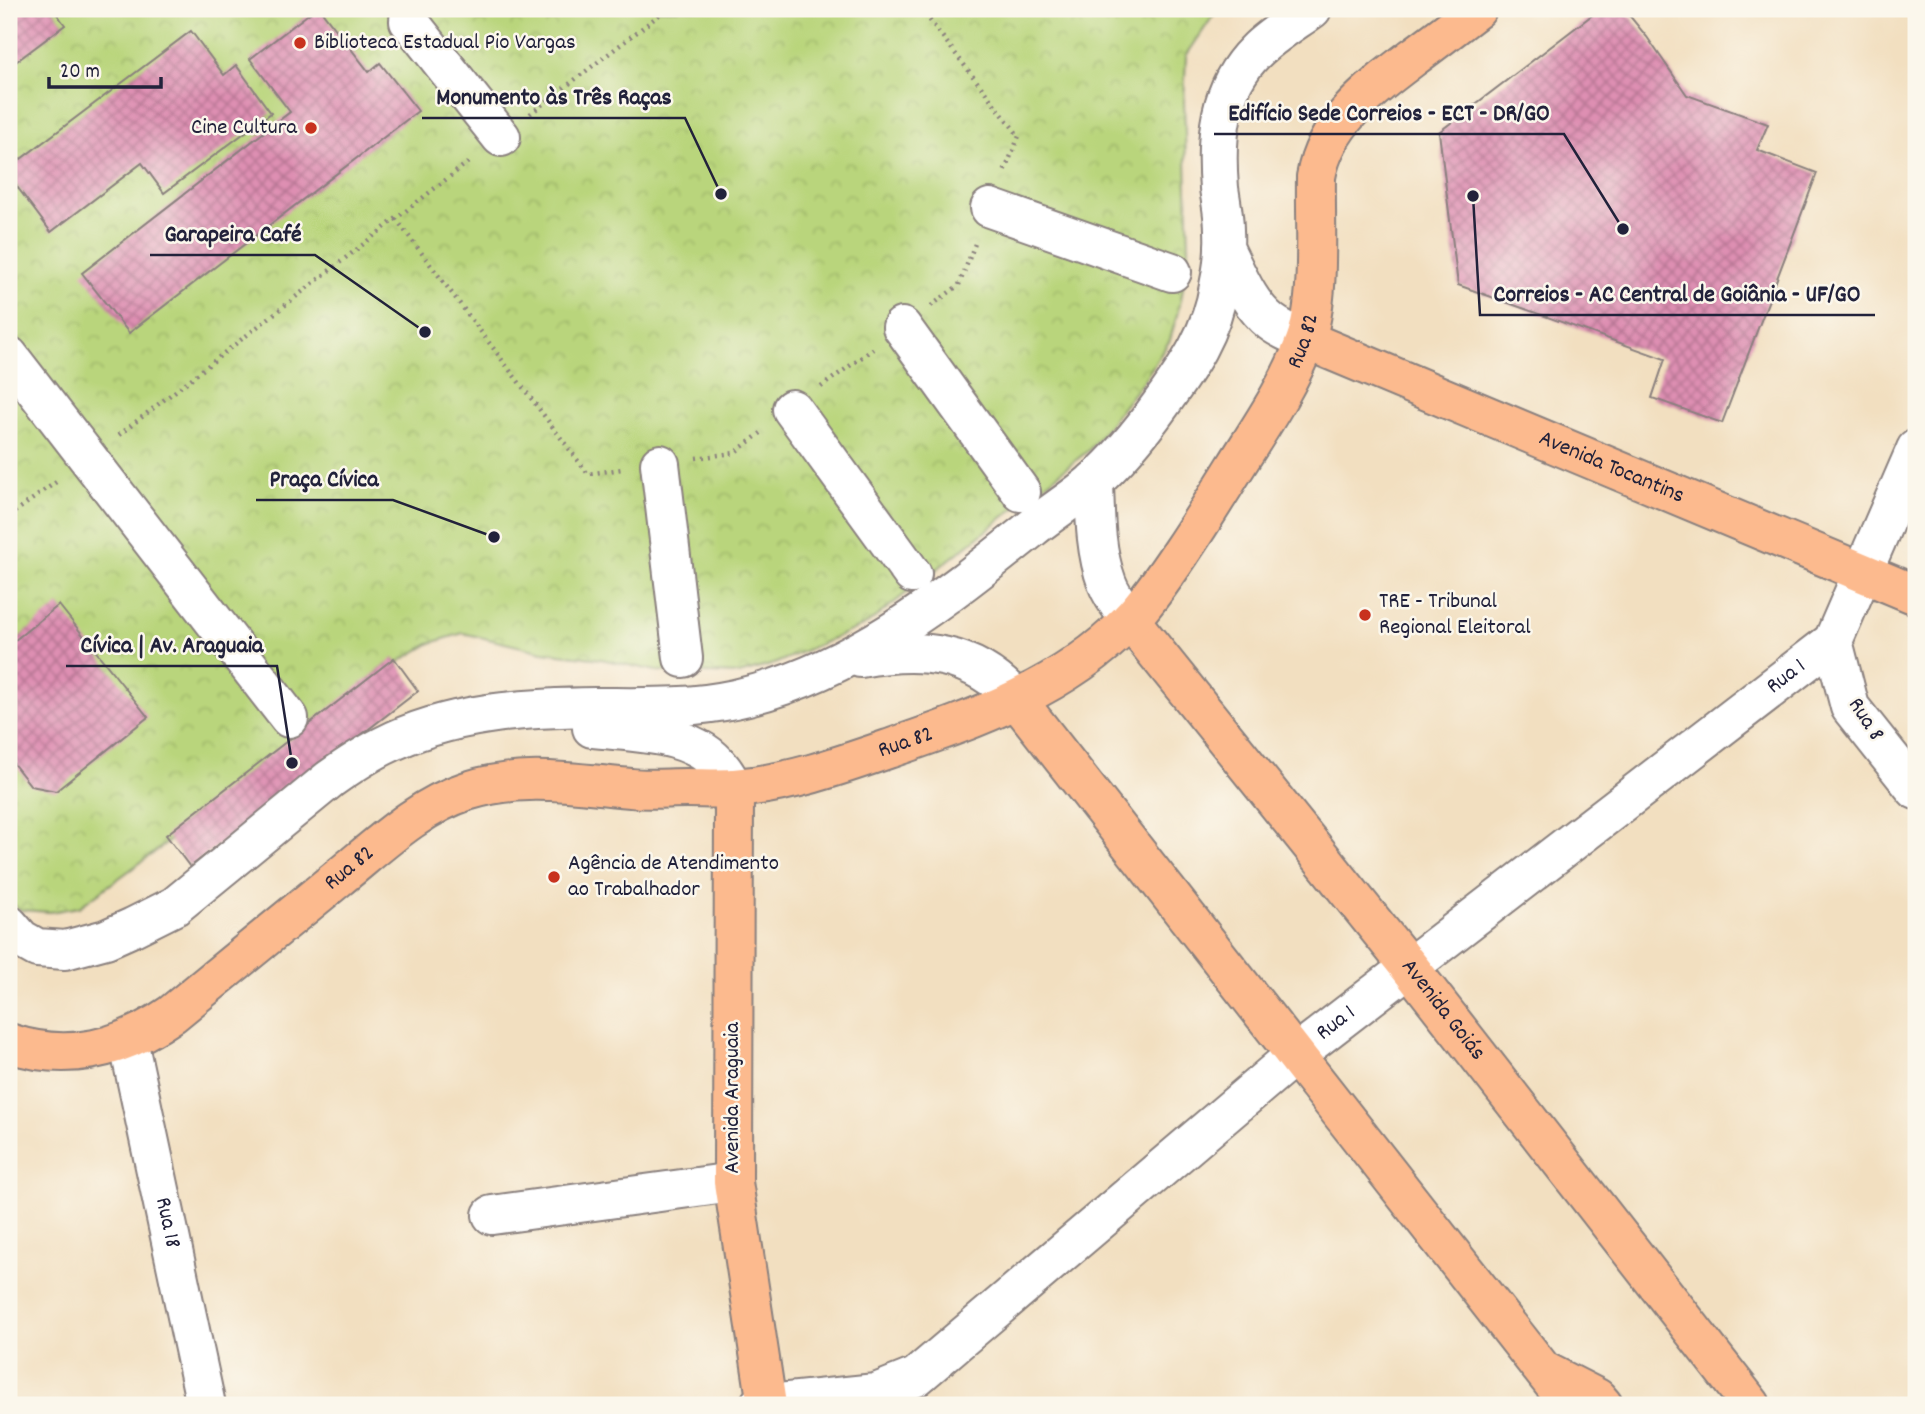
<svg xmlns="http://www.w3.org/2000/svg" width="1925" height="1414" font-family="Dekko,sans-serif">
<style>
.park{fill:url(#park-crowns);stroke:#6e7c5b;stroke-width:2}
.building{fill:url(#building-cross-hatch)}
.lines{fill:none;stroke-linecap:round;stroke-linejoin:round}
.minor-casing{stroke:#8a807e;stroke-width:42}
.major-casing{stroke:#8a807e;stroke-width:42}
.path{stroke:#8a807e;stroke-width:4.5;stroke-dasharray:2 5;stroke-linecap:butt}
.minor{stroke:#fff;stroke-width:38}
.major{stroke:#fcba8e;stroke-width:38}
.poi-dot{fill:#c8321e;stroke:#fbf7ec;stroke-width:2.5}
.labels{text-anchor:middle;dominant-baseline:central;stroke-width:5;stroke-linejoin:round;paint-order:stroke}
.poi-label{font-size:23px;fill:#22223b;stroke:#fbf7ec;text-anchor:start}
.street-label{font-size:23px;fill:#22223b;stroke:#fbf7ec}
.leader{fill:none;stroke:#22223b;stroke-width:2.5}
.callout-dot{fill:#22223b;stroke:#fbf7ec;stroke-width:2.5}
.callout-label{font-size:24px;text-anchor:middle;font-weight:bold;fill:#22223b;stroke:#fbf7ec;stroke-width:5;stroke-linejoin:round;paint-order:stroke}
</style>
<defs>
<pattern id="park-crowns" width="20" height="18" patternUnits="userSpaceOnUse" patternTransform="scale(1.75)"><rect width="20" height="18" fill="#b9d57b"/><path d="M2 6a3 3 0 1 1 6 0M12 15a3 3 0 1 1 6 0" fill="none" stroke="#9fb76b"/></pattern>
<pattern id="building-cross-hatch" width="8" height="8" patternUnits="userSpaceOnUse" patternTransform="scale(1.75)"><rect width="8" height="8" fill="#de8fb2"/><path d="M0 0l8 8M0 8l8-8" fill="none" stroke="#b47492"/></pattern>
</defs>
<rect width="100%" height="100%" fill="#fbf7ec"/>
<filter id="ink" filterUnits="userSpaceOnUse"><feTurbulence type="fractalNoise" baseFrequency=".0143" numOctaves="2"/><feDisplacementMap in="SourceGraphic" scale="14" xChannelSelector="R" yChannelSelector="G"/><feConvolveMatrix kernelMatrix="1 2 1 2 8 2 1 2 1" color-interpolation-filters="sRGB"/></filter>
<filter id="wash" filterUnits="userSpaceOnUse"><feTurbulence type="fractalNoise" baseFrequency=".00686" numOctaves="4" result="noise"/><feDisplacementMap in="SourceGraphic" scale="28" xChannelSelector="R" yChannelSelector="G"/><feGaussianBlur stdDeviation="1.57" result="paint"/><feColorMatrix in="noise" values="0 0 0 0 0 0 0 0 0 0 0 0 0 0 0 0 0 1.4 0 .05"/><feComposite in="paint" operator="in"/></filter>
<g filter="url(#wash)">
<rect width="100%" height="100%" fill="#f2dfc0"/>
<!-- park -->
<polygon class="park" points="9,9 1221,9 1215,13 1186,56 1184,102 1189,248 1181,300 1170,340 1144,380 1089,450 867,624 774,664 739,674 656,671 601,659 543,652 463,633 431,643 402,660 155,852 79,907 50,912 21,910 9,902"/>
<g id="blocks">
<!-- building -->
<g class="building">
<polygon points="9,9 53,9 65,25 9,67"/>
<polygon points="315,9 320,9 369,72 380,63 418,111 129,333 82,273 290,112 250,59"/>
<polygon points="1600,9 1624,9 1647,37 1687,95 1768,124 1757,150 1817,173 1722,423 1652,398 1665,359 1458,285 1439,132"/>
<polygon points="191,31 224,75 236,65 271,113 164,193 142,163 51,232 9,176 9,168"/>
<polygon points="59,605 148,717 56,791 31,786 9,758 9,645"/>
<polygon points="394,658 418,691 190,867 166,835"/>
</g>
</g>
</g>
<g filter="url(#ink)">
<use href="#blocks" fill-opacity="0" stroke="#8a807e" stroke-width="2"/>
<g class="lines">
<defs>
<g id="minor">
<polyline points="410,9 409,21 501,137"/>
<polyline points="990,208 1172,272"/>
<path d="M1224 248C1237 273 1248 304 1271 322 1281 330 1294 335 1306 340"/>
<polyline points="902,327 1021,492"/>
<polyline points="9,356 289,718"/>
<polyline points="792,409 912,574"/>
<polyline points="660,464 683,658"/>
<path d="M1094 481C1095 515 1095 551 1107 583 1112 597 1122 609 1130 620"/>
<polyline points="1833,641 1850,707 1916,790"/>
<path d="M860 658C921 647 973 651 1017 700"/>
<path d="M592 728C635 733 694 731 722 769 727 775 730 782 734 788"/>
<path d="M9 925 21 939 37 948 65 950 106 939 133 927 175 906 330 779C347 767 365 755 383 746 449 712 524 708 595 707 642 707 689 709 735 699 851 674 946 597 1036 525 1054 511 1074 498 1092 483 1118 460 1141 432 1161 404 1188 367 1212 332 1219 286 1223 268 1225 249 1224 230 1224 216 1221 202 1219 188 1215 139 1218 88 1256 51 1272 35 1294 22 1312 9"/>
<path id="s1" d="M128 1040 206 1405"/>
<polyline points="492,1215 733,1182"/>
<path id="s2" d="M759 1405 876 1393 916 1377 1295 1055 1833 641 1916 449"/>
</g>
<g id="major">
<path id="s3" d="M1306 340 1916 595"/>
<path id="s4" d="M1130 620 1410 968 1751 1405"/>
<polyline points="1017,700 1570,1405"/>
<polyline points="734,788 733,1182 767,1405"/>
<path id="s5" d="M9 1043C69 1063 122 1049 172 1014 227 969 282 924 337 879 377 847 417 807 467 791 524 773 574 783 631 788 649 790 668 788 686 788 702 788 718 789 734 788 789 784 842 765 894 747 978 718 1065 687 1128 622 1148 601 1165 576 1181 552 1200 524 1218 495 1236 466 1261 426 1288 387 1305 342 1321 297 1315 226 1316 177 1325 123 1371 89 1412 58 1434 42 1456 25 1477 9"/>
<polyline points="1548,1373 1597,1398 1603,1405"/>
</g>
</defs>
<!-- minor casing -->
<use href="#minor" class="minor-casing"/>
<!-- major casing -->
<use href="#major" class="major-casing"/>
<!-- path -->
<g class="path">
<polyline points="921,9 1019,136 1003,175"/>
<polyline points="530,114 667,9"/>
<polyline points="396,219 588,474 622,469"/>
<polyline points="931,306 959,285 976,241"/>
<polyline points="821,387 873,349"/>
<polyline points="119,435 471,160"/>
<polyline points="696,458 734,453 761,433"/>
<polyline points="9,516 59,480"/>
</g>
<!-- minor -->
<use href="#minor" class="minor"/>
<!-- major -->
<use href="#major" class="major"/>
</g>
</g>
<!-- markers -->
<g class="poi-dot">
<circle cx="300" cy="43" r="7"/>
<circle cx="311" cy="128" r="7"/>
<circle cx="1365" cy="615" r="7"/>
<circle cx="554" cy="877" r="7"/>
</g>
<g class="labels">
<!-- poi labels -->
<g class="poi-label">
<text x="314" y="43">Biblioteca Estadual Pio Vargas</text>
<text x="297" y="128" text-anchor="end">Cine Cultura</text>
<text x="1379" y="602">TRE - Tribunal<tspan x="1379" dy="26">Regional Eleitoral</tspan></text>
<text x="568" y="864">Agência de Atendimento<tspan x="568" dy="26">ao Trabalhador</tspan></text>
</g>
<!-- street labels -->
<g class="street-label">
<text stroke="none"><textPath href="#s5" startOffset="1578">Rua 82</textPath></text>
<text stroke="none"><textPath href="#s3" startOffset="331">Avenida Tocantins</textPath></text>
<text stroke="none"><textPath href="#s2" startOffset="1278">Rua 1</textPath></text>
<text transform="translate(1865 720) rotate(57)">Rua 8</text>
<text stroke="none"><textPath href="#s5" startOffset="990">Rua 82</textPath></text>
<text stroke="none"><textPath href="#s5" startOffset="402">Rua 82</textPath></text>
<text stroke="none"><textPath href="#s4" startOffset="500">Avenida Goiás</textPath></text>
<text stroke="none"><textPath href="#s2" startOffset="710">Rua 1</textPath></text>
<text transform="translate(733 1098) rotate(-90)">Avenida Araguaia</text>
<text stroke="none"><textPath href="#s1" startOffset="187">Rua 18</textPath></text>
</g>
</g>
<!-- callouts -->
<path class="leader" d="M721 194L685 118H422M1623 229L1564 134H1214M425 332L315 255H150M1473 196L1480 315H1875M494 537L393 500H256M292 763L277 666H66"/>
<g class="callout-dot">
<circle cx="721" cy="194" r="7"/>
<circle cx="1623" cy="229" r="7"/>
<circle cx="425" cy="332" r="7"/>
<circle cx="1473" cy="196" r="7"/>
<circle cx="494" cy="537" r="7"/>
<circle cx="292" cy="763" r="7"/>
</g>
<g class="callout-label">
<text x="554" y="104">Monumento às Três Raças</text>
<text x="1389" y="120">Edifício Sede Correios - ECT - DR/GO</text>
<text x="233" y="241">Garapeira Café</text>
<text x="1677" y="301">Correios - AC Central de Goiânia - UF/GO</text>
<text x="324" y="486">Praça Cívica</text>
<text x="172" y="652">Cívica | Av. Araguaia</text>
</g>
<!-- margin -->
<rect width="1925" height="1414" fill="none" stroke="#fbf7ec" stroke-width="35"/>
<!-- scale -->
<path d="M49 77v10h112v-10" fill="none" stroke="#22223b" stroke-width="3.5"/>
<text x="60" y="77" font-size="21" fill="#22223b" stroke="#fbf7ec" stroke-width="5" paint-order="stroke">20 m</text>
</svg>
